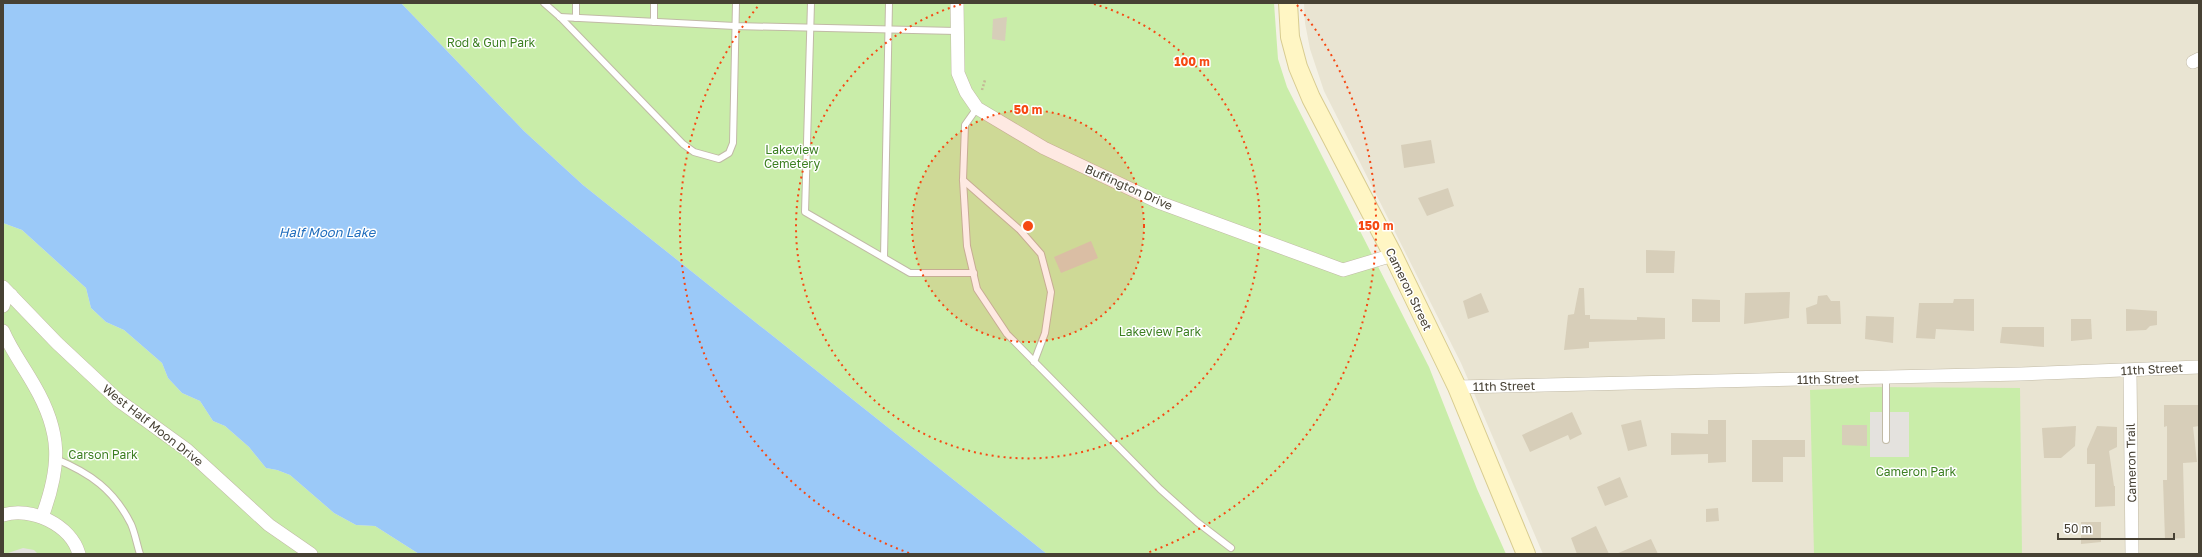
<svg xmlns="http://www.w3.org/2000/svg" width="2202" height="557" font-family="'Golos Text',sans-serif">
<style>
.residential{fill:#e9e4d2}
.green{fill:#c9eda9}
.parking{fill:#e4e2de}
.water{fill:#9bc9f8}
.building{fill:#d7ceb9}
.lines{fill:none;stroke-linecap:round;stroke-linejoin:round}
.service-casing{stroke:#c1baa6;stroke-width:8}
.minor-casing{stroke:#c1baa6;stroke-width:14}
.secondary-casing{stroke:#d8cc90;stroke-width:20}
.path{stroke:#c4b896;stroke-width:2.5;stroke-dasharray:2 2;stroke-linecap:butt}
.service{stroke:#fff;stroke-width:6}
.minor{stroke:#fff;stroke-width:13}
.secondary{stroke:#fff6c4;stroke-width:18}
.ring{fill:none;stroke:#f64913;stroke-width:2;stroke-dasharray:2 4}
.labels{text-anchor:middle;dominant-baseline:central;stroke-width:3;stroke-linejoin:round;paint-order:stroke}
.park-label{font-size:12px;fill:#3c7f21;stroke:#fff}
.street-label{font-size:12px;fill:#474134;stroke:#fff}
.water-label{font-size:13px;font-style:italic;fill:#226fbe;stroke:#fff}
.centre{fill:#f64913;stroke:#fff;stroke-width:2}
.ring-label{font-size:12px;text-anchor:middle;font-weight:bold;fill:#f64913;stroke:#fff;stroke-width:3;stroke-linejoin:round;paint-order:stroke}
</style>
<rect width="100%" height="100%" fill="#f4f1e5"/>
<!-- residential -->
<polygon class="residential" points="1304,3 2199,3 2199,554 1543,554 1461,363 1324,91 1310,49 1305,23"/>
<!-- green -->
<g class="green">
<polygon points="401,3 1274,3 1278,59 1287,87 1429,367 1477,489 1506,554 1047,554 583,185 524,131"/>
<polygon points="3,223 22,230 86,288 91,308 106,322 124,330 162,363 168,378 182,393 200,401 213,421 225,426 249,447 266,468 277,470 290,475 334,513 356,525 375,526 419,554 3,554"/>
<polygon points="1873,387 2020,388 2022,554 1814,554 1810,390"/>
</g>
<!-- parking -->
<g class="parking">
<rect x="1870" y="412" width="39" height="45"/>
<polygon points="23,548 34,550 38,554 5,554"/>
</g>
<!-- water -->
<polygon class="water" points="3,3 401,3 524,131 583,185 1047,554 419,554 375,526 356,525 334,513 290,475 277,470 266,468 249,447 225,426 213,421 200,401 182,393 168,378 162,363 124,330 106,322 91,308 86,288 22,230 3,223"/>
<!-- building -->
<g class="building">
<polygon points="1007,17 1005,41 992,39 993,19"/>
<polygon points="1431,140 1435,163 1404,168 1401,145"/>
<polygon points="1448,188 1454,206 1427,216 1418,198"/>
<polygon points="1091,241 1098,258 1061,273 1054,257"/>
<polygon points="1646,250 1675,251 1674,273 1646,273"/>
<polygon points="1579,288 1584,288 1585,315 1590,315 1590,319 1637,320 1637,317 1665,318 1665,339 1589,342 1589,348 1564,350 1568,315 1574,314"/>
<polygon points="1790,292 1789,318 1744,324 1745,293"/>
<polygon points="1481,293 1489,312 1468,319 1463,301"/>
<polygon points="1827,295 1831,301 1840,301 1841,324 1807,324 1806,308 1817,304 1818,296"/>
<polygon points="1692,299 1720,300 1720,322 1692,322"/>
<polygon points="1954,299 1974,299 1974,331 1936,329 1935,339 1916,338 1919,303 1953,303"/>
<polygon points="2126,309 2157,311 2157,325 2150,326 2146,330 2126,331"/>
<polygon points="1866,316 1894,317 1893,343 1865,339"/>
<polygon points="2071,319 2091,319 2092,339 2071,341"/>
<polygon points="2002,327 2044,327 2044,347 2000,343"/>
<polygon points="2164,405 2199,405 2199,426 2193,427 2197,462 2183,463 2185,538 2165,539 2163,480 2167,480 2167,426 2164,427"/>
<polygon points="1572,412 1582,434 1570,440 1568,435 1530,452 1522,435"/>
<polygon points="1641,420 1647,446 1628,451 1621,425"/>
<polygon points="1708,420 1726,420 1726,462 1708,463 1708,454 1671,455 1671,433 1708,434"/>
<polygon points="1842,425 1867,425 1867,446 1842,445"/>
<polygon points="2076,426 2075,446 2061,458 2044,458 2042,428"/>
<polygon points="2097,426 2117,427 2117,447 2109,451 2114,486 2115,486 2115,506 2095,507 2095,464 2087,464 2087,449"/>
<polygon points="1752,440 1805,440 1805,457 1783,457 1783,482 1752,482"/>
<polygon points="1620,477 1628,497 1605,506 1597,487"/>
<polygon points="1718,508 1719,521 1706,522 1706,509"/>
<polygon points="2081,522 2101,522 2101,542 2081,544"/>
<polygon points="1596,526 1609,554 1577,554 1571,538"/>
<polygon points="1651,539 1658,554 1616,554"/>
</g>
<g class="lines">
<defs>
<g id="service">
<polyline points="544,3 560,17 683,144 694,152 719,159 729,153 733,143 736,3"/>
<polyline points="811,3 805,212 910,273 974,273"/>
<polyline points="560,17 735,26 956,31"/>
<polyline points="576,18 576,3"/>
<polyline points="654,22 654,3"/>
<polyline points="977,108 965,125 963,180 967,246 977,289 1007,334 1160,489 1197,522 1231,548"/>
<polyline points="963,180 1020,230 1041,254 1051,292 1045,333 1034,362"/>
<polyline points="884,257 889,3"/>
<polyline points="1886,440 1886,377"/>
<path d="M56 459C90 473 114 490 131 524 135 533 137 545 140 554"/>
</g>
<g id="minor">
<polyline points="957,3 958,73 966,92 977,108 1044,148 1158,202 1343,270 1393,255"/>
<polyline points="2193,62 2199,59"/>
<polyline points="3,287 57,343 118,400 187,450 269,525 311,554"/>
<polyline points="3,306 5,300 11,295"/>
<path d="M3 331C11 350 24 367 34 385 62 433 61 466 42 517"/>
<polyline points="2130,371 2132,554"/>
<polyline points="1457,387 2021,374 2199,367"/>
<path d="M3 515C31 506 71 525 79 554"/>
</g>
<polyline id="secondary" points="1288,3 1290,37 1298,67 1311,98 1393,255 1457,387 1526,554"/>
</defs>
<!-- service casing -->
<use href="#service" class="service-casing"/>
<!-- minor casing -->
<use href="#minor" class="minor-casing"/>
<!-- secondary casing -->
<use href="#secondary" class="secondary-casing"/>
<!-- path -->
<polyline class="path" points="982,90 985,80"/>
<!-- service -->
<use href="#service" class="service"/>
<!-- minor -->
<use href="#minor" class="minor"/>
<!-- secondary -->
<use href="#secondary" class="secondary"/>
</g>
<!-- distance rings -->
<circle cx="1028" cy="226" r="116" fill="#f64913" fill-opacity=".12"/>
<g class="ring">
<circle cx="1028" cy="226" r="116"/>
<path d="M1094 4A232 232 0 1 1 962 4"/>
<path d="M909 553A348 348 0 0 1 759 5M1297 5A348 348 0 0 1 1147 553"/>
</g>
<g class="labels">
<!-- park labels -->
<g class="park-label">
<text x="491" y="42">Rod &amp; Gun Park</text>
<text x="792" y="149">Lakeview<tspan x="792" dy="14">Cemetery</tspan></text>
<text x="1160" y="331">Lakeview Park</text>
<text x="103" y="454">Carson Park</text>
<text x="1916" y="471">Cameron Park</text>
</g>
<!-- street labels -->
<g class="street-label">
<text transform="translate(1129 187) rotate(24)">Buffington Drive</text>
<text transform="translate(1409 289) rotate(64)">Cameron Street</text>
<text transform="translate(2152 369) rotate(-3)">11th Street</text>
<text transform="translate(1828 379) rotate(-1)">11th Street</text>
<text transform="translate(1504 386) rotate(-1)">11th Street</text>
<text transform="translate(153 425) rotate(38)">West Half Moon Drive</text>
<text transform="translate(2131 463) rotate(-91)">Cameron Trail</text>
</g>
<!-- water labels -->
<g class="water-label">
<text x="327" y="232">Half Moon Lake</text>
</g>
</g>
<circle cx="1028" cy="226" r="6" class="centre"/>
<g class="ring-label">
<text x="1192" y="66">100 m</text>
<text x="1028" y="114">50 m</text>
<text x="1376" y="230">150 m</text>
</g>
<!-- border -->
<rect width="2202" height="557" fill="none" stroke="#474134" stroke-width="8"/>
<!-- scale -->
<path d="M2058 533v6h116v-6" fill="none" stroke="#474134" stroke-width="2"/>
<text x="2064" y="533" font-size="12" fill="#474134" stroke="#ffffff" stroke-width="3" paint-order="stroke">50 m</text>
</svg>
